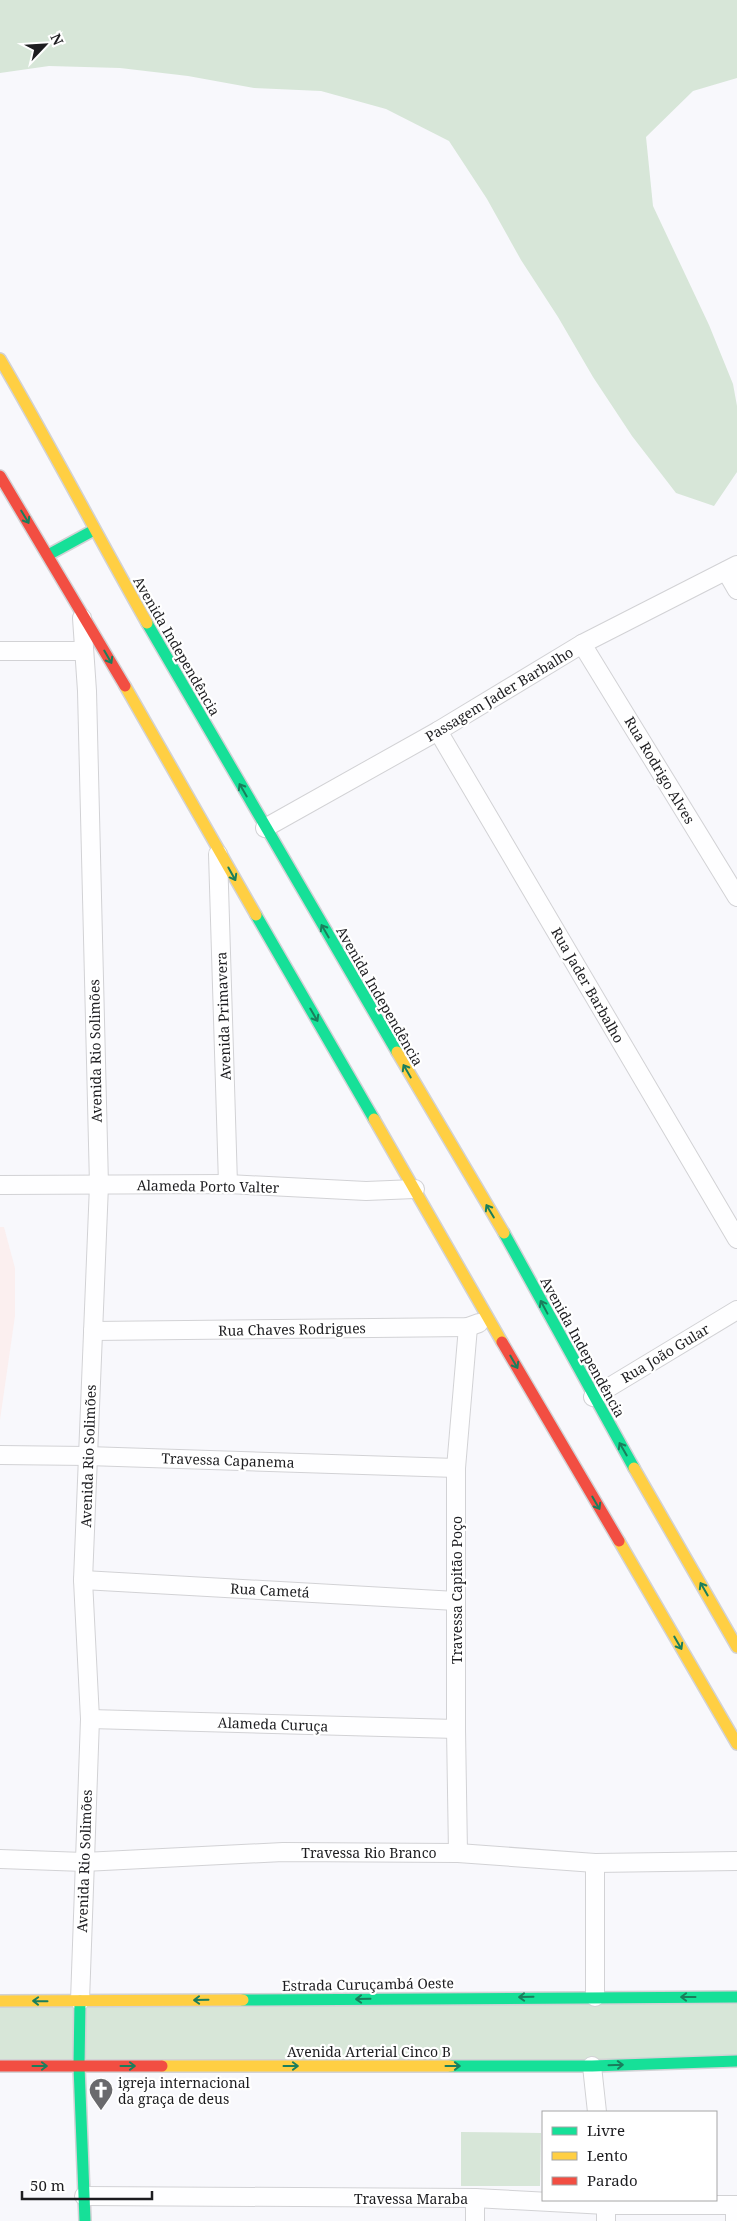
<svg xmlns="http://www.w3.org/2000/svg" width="737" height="2221" font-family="'Noto Serif',serif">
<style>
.education{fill:#fbefef}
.green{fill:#d7e6d8}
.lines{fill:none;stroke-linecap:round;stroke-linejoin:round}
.street-casing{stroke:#d2d2d5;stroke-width:20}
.fast-casing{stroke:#d2d2d5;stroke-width:14}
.slow-casing{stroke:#d2d2d5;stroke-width:14}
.jam-casing{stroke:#d2d2d5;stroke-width:14}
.street{stroke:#fefeff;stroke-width:18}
.fast{stroke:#16e098;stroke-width:11}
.slow{stroke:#ffcf43;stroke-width:11}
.jam{stroke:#f24e42;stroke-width:11}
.oneway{stroke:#1a7e5c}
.labels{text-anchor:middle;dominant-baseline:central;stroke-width:4.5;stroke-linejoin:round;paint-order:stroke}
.street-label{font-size:14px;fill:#1d1d20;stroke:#fff}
.poi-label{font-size:14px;fill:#1d1d20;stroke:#fff;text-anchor:start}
</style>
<rect width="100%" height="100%" fill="#f8f8fc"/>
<!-- education -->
<polygon class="education" points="0,1227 4,1227 15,1268 15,1316 0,1420"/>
<!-- green -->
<g class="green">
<polygon points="0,0 737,0 737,78 693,91 646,137 653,206 709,325 733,384 737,406 737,472 714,506 676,493 632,436 593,377 558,317 521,260 487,199 449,141 386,109 321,91 254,88 188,76 120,68 49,66 0,73"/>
<polygon points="737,1998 737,2059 0,2066 0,2001"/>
<polygon points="461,2132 541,2133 540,2186 461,2186"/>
</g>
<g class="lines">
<defs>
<g id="street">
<polyline points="726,571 737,590"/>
<polyline points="582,644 737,897"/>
<polyline points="0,651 83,651"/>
<polyline points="438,731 737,1239"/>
<polyline points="265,828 438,731 582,644 737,565"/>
<polyline points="218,854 228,1184"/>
<polyline points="0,1185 228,1184 366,1191 415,1189"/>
<polyline points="93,1331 468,1327 479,1323"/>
<polyline points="593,1397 737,1310"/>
<polyline points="0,1455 87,1456 456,1468"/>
<polyline points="83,1580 456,1601"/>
<polyline points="90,1719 456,1729"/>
<polyline points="458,1853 456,1729 456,1468 468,1327"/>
<polyline points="0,1859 84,1862 283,1852 458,1853 595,1863 737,1861"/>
<polyline points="595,1997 595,1863"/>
<polyline points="80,2001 90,1719 83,1580 99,1185 87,691 82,618"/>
<polyline points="592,2066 597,2112"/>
<polyline points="84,2196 475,2198 606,2205 737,2205"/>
<polyline points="606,2200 606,2221"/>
<polyline points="475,2221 475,2198"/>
<polyline points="735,2221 735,2205"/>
</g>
<g id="fast">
<polyline points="48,555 94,530"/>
<polyline points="147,623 397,1052"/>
<polyline points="256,915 374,1119"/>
<polyline points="504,1233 634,1468"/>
<polyline points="243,2000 737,1997"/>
<polyline points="80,2001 79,2066 85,2221"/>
<polyline points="451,2066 592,2066 737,2061"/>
</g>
<g id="slow">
<path d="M0 359C51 446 97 535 147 623"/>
<polyline points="125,686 256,915"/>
<polyline points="397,1052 504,1233"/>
<polyline points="374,1119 502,1342"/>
<polyline points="634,1468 737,1647"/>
<polyline points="619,1541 737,1744"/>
<polyline points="0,2001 243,2000"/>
<polyline points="162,2066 451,2066"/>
</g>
<g id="jam">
<polyline points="0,476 125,686"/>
<polyline points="502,1342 619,1541"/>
<polyline points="0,2066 162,2066"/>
</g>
</defs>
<!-- street casing -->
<use href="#street" class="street-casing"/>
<!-- fast casing -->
<use href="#fast" class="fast-casing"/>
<!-- slow casing -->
<use href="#slow" class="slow-casing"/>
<!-- jam casing -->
<use href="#jam" class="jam-casing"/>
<!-- street -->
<use href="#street" class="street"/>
<!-- fast -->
<use href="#fast" class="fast"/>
<!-- slow -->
<use href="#slow" class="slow"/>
<!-- jam -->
<use href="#jam" class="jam"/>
</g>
<!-- one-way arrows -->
<defs><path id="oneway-shaft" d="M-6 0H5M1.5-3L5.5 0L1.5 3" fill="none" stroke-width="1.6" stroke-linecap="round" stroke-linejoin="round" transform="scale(1.25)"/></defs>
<g class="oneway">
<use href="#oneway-shaft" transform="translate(25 517) rotate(59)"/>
<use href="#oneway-shaft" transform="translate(108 657) rotate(60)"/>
<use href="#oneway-shaft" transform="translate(243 790) rotate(-120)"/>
<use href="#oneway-shaft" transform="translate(232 874) rotate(61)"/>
<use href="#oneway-shaft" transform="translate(325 931) rotate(-120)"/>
<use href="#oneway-shaft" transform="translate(314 1015) rotate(60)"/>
<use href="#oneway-shaft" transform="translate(407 1071) rotate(-120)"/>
<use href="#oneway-shaft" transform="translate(490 1211) rotate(-121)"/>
<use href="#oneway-shaft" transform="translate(544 1307) rotate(-118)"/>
<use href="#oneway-shaft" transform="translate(514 1362) rotate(60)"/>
<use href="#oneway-shaft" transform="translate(623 1449) rotate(-120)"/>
<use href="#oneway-shaft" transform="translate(596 1503) rotate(60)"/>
<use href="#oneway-shaft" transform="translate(704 1589) rotate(-120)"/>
<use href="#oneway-shaft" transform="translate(678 1643) rotate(60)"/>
<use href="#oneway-shaft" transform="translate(526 1997) rotate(179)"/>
<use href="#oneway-shaft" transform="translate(688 1997) rotate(-180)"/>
<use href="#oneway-shaft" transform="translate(363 1999) rotate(179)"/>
<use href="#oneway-shaft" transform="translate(201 2000) rotate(179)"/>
<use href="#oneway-shaft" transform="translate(40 2001) rotate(-179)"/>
<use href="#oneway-shaft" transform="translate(616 2065) rotate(-2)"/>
<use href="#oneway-shaft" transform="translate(40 2066)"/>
<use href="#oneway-shaft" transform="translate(128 2066)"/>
<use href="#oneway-shaft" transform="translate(291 2066)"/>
<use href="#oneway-shaft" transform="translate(453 2066)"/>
</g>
<!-- icons -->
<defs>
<symbol id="church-pin" viewBox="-11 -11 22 30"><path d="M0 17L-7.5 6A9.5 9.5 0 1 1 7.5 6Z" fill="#6a6a6d" stroke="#fff"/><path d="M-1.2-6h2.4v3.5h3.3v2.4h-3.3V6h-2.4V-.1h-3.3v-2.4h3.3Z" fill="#fff"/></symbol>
</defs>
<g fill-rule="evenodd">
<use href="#church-pin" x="87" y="2076" width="28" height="38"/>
</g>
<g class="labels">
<!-- street labels -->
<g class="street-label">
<text transform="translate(177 646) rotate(60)">Avenida Independência</text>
<text transform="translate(499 694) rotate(-31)">Passagem Jader Barbalho</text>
<text transform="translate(660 770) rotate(59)">Rua Rodrigo Alves</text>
<text transform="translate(588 985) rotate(60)">Rua Jader Barbalho</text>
<text transform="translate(380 996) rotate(60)">Avenida Independência</text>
<text transform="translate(223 1016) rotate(-92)">Avenida Primavera</text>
<text transform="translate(95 1051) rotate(-91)">Avenida Rio Solimões</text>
<text transform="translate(208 1186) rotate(1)">Alameda Porto Valter</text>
<text transform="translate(292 1329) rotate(-1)">Rua Chaves Rodrigues</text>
<text transform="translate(583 1347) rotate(61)">Avenida Independência</text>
<text transform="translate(665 1353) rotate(-31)">Rua João Gular</text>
<text transform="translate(88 1456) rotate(-88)">Avenida Rio Solimões</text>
<text transform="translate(228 1460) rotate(2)">Travessa Capanema</text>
<text transform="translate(270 1590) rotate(3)">Rua Cametá</text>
<text transform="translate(456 1590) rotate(-90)">Travessa Capitão Poço</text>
<text transform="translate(273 1724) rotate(2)">Alameda Curuça</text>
<text x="369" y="1852">Travessa Rio Branco</text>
<text transform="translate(84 1861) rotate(-88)">Avenida Rio Solimões</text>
<text transform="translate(368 1984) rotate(-1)">Estrada Curuçambá Oeste</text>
<text x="369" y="2051">Avenida Arterial Cinco B</text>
<text x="411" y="2198">Travessa Maraba</text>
</g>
<!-- poi labels -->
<g class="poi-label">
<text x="118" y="2082">igreja internacional<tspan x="118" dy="16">da graça de deus</tspan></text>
</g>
</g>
<!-- legend -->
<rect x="542" y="2111" width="175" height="90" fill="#ffffff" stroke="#a5a5a6"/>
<rect x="552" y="2127" width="25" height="8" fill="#16e098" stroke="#a5a5a6"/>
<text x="587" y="2136" font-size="15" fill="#1d1d20">Livre</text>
<rect x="552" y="2152" width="25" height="8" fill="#ffcf43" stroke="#a5a5a6"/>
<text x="587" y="2161" font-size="15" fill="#1d1d20">Lento</text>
<rect x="552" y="2177" width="25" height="8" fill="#f24e42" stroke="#a5a5a6"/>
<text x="587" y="2186" font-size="15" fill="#1d1d20">Parado</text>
<!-- north arrow -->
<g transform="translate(45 45) rotate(65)" stroke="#ffffff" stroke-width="4" paint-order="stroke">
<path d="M0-4L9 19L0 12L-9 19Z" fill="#1d1d20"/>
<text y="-8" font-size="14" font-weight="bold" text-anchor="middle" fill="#1d1d20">N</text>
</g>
<!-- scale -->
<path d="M22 2191v8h130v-8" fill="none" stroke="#1d1d20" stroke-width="2.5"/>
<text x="30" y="2191" font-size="15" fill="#1d1d20" stroke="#ffffff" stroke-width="4" paint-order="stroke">50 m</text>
</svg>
